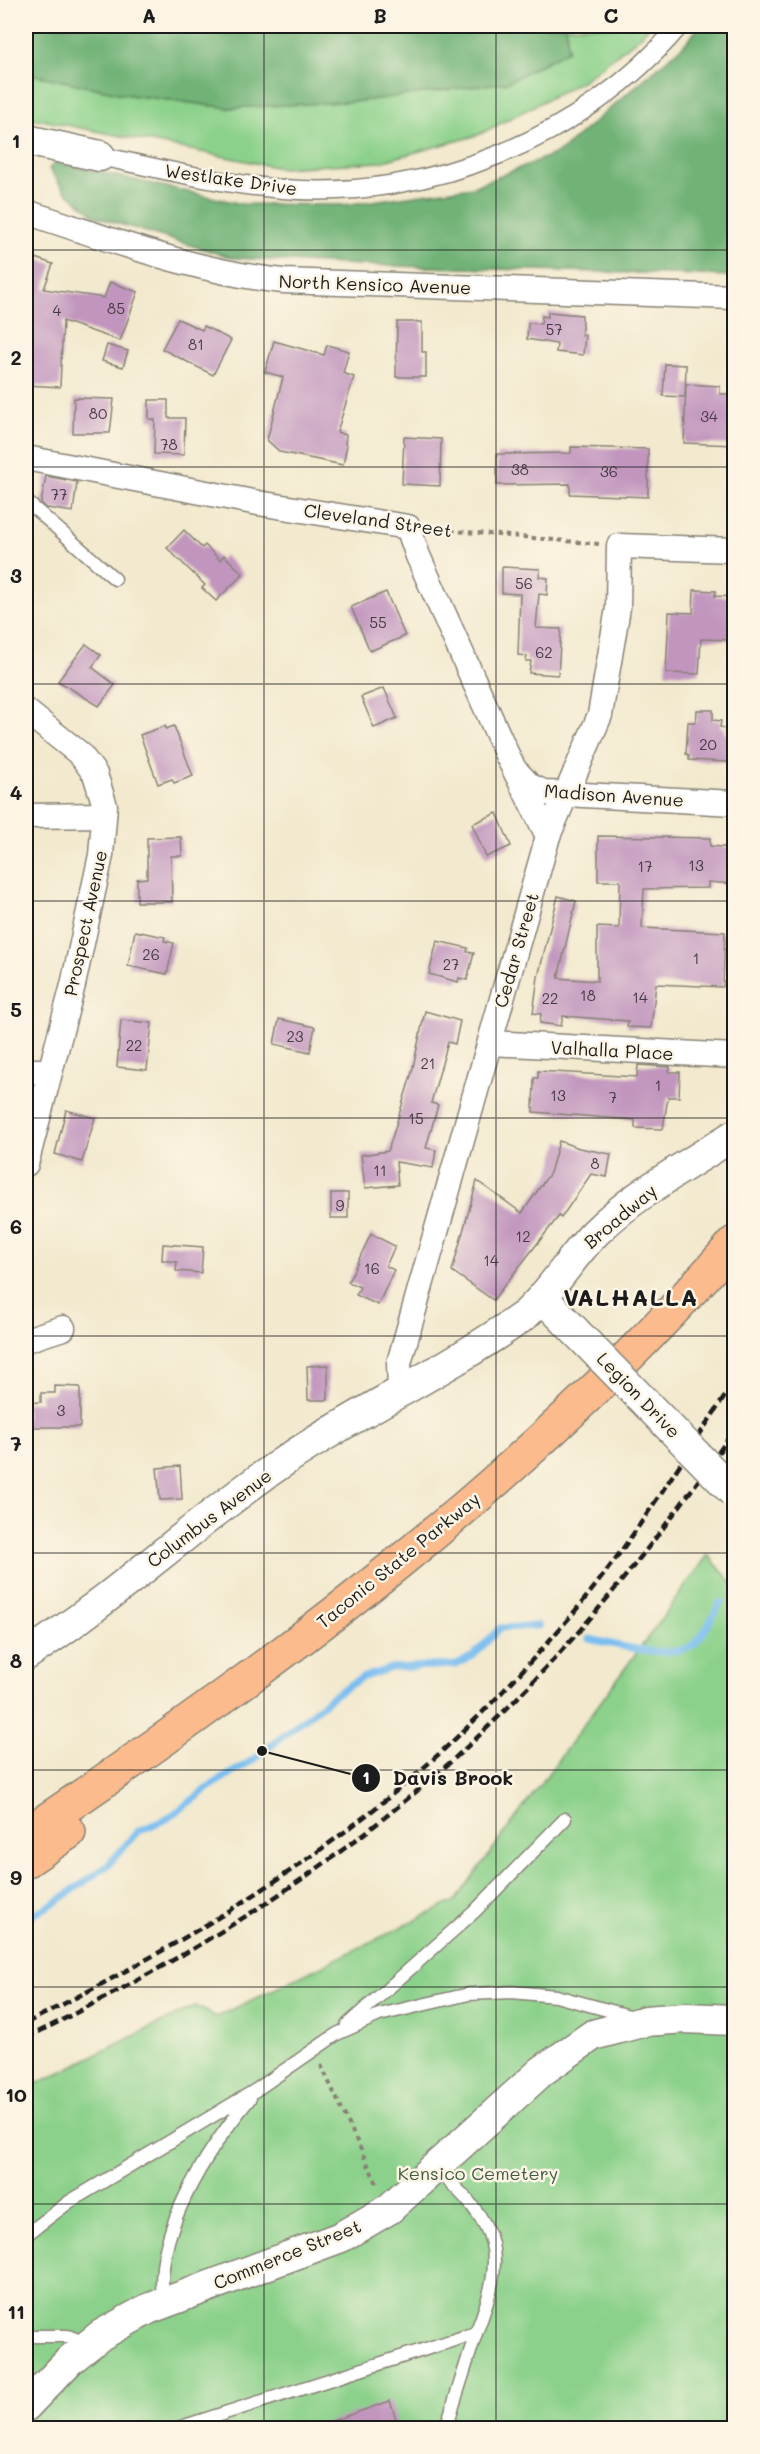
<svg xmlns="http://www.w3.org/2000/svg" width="760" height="2454" font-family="Mali,sans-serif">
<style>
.green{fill:#8cd18b;stroke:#547654;stroke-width:1.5}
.forest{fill:#71b377;stroke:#46684a;stroke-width:1.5}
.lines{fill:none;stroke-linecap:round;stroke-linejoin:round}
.stream{stroke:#79bef0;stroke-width:7}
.building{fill:#c195be}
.service-casing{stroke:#878275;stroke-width:15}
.pedestrian-casing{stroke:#878275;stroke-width:21}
.minor-casing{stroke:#878275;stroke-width:27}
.tertiary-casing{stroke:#878275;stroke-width:33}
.trunk-casing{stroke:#878275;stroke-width:36}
.path{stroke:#878275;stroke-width:4;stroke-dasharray:4.5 4.5;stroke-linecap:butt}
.service{stroke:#fff;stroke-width:12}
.pedestrian{stroke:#fff;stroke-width:18}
.minor{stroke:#fff;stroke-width:24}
.tertiary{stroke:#fff;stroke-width:30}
.trunk{stroke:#fbbb8c;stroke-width:33}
.rail{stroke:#1c1c1c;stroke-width:4.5;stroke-dasharray:9 4.5;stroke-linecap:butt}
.tertiary-bridge-casing{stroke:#878275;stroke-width:33;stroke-linecap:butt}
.tertiary-bridge{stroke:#fff;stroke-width:30}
.grid{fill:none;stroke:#1c1c1c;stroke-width:1.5;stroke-opacity:0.55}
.labels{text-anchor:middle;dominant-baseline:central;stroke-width:5;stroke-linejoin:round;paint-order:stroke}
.number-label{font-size:15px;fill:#453a44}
.street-label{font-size:18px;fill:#1c1c1c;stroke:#fcf5e5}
.park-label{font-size:18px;fill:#435b43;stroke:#fcf5e5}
.district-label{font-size:24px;font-weight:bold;letter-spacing:1.5px;fill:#1c1c1c;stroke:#fcf5e5}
.leader{fill:none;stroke:#1c1c1c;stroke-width:2}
.callout-dot{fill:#1c1c1c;stroke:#fcf5e5;stroke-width:2}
.mark-label{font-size:18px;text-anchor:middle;font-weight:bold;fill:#fff}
.callout-label{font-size:20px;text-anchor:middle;font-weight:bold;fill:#1c1c1c;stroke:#fcf5e5;stroke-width:5;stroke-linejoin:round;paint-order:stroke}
.neatline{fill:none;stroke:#1c1c1c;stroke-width:2}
.grid-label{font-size:20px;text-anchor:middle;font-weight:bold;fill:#1c1c1c}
</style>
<rect width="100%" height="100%" fill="#fcf5e5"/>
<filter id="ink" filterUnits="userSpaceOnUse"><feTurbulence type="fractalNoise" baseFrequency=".0167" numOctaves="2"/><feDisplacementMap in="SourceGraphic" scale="12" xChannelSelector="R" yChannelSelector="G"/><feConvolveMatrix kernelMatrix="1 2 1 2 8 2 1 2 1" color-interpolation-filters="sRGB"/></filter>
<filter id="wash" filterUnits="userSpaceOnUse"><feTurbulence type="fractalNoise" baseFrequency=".008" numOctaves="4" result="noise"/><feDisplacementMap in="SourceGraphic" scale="24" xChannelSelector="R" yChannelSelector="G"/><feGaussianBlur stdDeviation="1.35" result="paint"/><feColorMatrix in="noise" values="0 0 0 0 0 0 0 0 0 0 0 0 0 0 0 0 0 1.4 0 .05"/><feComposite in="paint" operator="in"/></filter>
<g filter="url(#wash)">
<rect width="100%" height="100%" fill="#f2e9ce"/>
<!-- green -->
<g class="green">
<polygon points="566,26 649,26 641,36 582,81 478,135 380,162 280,168 26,117 26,73 123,94 229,108 361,101 508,82 568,50"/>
<polygon points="708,1555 734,1585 734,2428 26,2428 26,2089 195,2006 217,2017 455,1901"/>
</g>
<!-- forest -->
<g class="forest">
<polygon points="26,26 566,26 568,50 508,82 361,101 229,108 123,94 26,73"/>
<polygon points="700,26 734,26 734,276 362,265 233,258 97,217 65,191 49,169 55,162 242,204 344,205 473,187 559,152 684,45"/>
</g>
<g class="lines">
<!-- stream -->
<g class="stream">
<path d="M589 1639C615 1644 676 1663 696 1642 706 1632 713 1615 721 1602"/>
<polyline points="26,1919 59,1900 107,1866 138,1831 167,1819 215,1783 253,1760 334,1695 361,1678 391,1668 456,1665 473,1656 500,1628 538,1626"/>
</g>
</g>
<g id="blocks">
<!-- building -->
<g class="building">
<polygon points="26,255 53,264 44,289 104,298 110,282 138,292 120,341 63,321 60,387 26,385"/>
<polygon points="548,312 582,315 582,335 585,335 583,355 556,352 557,344 527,339 528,323 541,324 542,316 548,317"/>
<polygon points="178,319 202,330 204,326 231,340 213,375 162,349"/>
<polygon points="397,322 422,322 422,352 426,352 426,377 396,377"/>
<polygon points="274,341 324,355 327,345 349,351 343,373 354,377 337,432 346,435 345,444 347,445 343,465 280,452 267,440 283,377 265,372"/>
<polygon points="107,345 128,351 123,367 102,361"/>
<polygon points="665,364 686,365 685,397 663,396"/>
<polygon points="686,384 720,386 720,394 735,394 735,445 684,443"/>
<polygon points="74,398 114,399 110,433 73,433"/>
<polygon points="149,400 168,400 168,418 185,418 184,455 154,454 155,420 149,419"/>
<polygon points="404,437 441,439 440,486 402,484"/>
<polygon points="571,447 648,449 648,497 570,494 570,484 497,485 497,454 571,453"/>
<polygon points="46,476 77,482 73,512 47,508 41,503"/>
<polygon points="184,530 202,548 205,545 220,560 224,555 243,574 216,601 202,588 205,585 167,548"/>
<polygon points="502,567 540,569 539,577 548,578 547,595 539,594 536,628 561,629 558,675 529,673 531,661 526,661 527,656 518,655 520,594 502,593"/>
<polygon points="694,590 716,591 715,596 735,597 735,640 701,639 699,674 666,673 669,612 693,613"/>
<polygon points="386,592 405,636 370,651 351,607"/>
<polygon points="86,644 101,655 92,667 115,685 99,706 58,681"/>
<polygon points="384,688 397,718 374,728 361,697"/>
<polygon points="697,710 713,710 713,720 721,721 720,727 725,728 725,734 730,734 728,762 689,760 689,755 686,754 688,722 696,722"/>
<polygon points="165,726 166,729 174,726 193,776 174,783 172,779 158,784 140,735"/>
<polygon points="497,813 511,846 486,857 472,824"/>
<polygon points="598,836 710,838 710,846 735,848 733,884 708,882 708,888 644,889 642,928 725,932 723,987 656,984 651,1028 627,1027 628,1021 563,1016 561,1026 540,1023 541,1014 533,1013 538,977 558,896 576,901 558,978 597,981 597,927 619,928 620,881 598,881"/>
<polygon points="181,837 182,856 171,856 172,902 137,902 137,879 147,878 147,838"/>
<polygon points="135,931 165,937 164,941 174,943 167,974 128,966"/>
<polygon points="437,941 468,948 467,952 474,953 467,980 459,978 458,982 429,974"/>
<polygon points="425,1011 460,1021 455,1044 448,1042 431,1103 438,1105 426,1148 436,1150 433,1168 396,1162 398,1185 365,1188 361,1155 388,1151 412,1072"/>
<polygon points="279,1019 315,1027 310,1052 274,1044"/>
<polygon points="121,1020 152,1023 147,1070 117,1067"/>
<polygon points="638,1065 670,1067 669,1072 680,1072 679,1097 668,1097 663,1129 635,1128 635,1120 533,1112 534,1078 538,1078 538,1071 637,1077"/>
<polygon points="66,1110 95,1118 82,1162 55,1154"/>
<polygon points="559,1141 579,1148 611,1154 607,1177 591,1174 561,1218 559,1216 493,1300 452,1271 477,1181 522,1213 550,1173"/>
<rect x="331" y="1193" width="17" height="25"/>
<polygon points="371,1234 395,1246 386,1266 394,1270 378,1305 356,1295 360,1287 348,1282"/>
<polygon points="163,1244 203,1247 201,1273 176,1271 177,1262 162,1260"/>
<polygon points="328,1365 328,1400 308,1400 307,1366"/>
<polygon points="55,1386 80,1387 80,1427 26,1427 26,1403 41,1402 41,1393 55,1393"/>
<polygon points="180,1466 182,1499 160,1500 157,1468"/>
<polygon points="390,2401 399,2428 320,2428 320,2425"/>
</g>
</g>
</g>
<g filter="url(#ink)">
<use href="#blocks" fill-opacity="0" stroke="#878275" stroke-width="1.5"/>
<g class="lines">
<defs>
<g id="service">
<polyline points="26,501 115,579"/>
<polyline points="347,2025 474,1912 565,1819"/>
<polyline points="26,2235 69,2202 256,2090 337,2034 379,2015 469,1994 512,1992 556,1996 633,2017"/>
<path d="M164 2303C151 2235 208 2149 250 2098"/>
<polyline points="26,2336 68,2336 86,2343"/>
<path d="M178 2428 476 2333C508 2252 499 2226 436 2169"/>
<polyline points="446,2428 476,2333"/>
</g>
<path id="pedestrian" d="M100 156C161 169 221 184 283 189 428 201 585 138 679 26"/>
<g id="minor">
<path d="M26 212C110 239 194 272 283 281L734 297"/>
<polyline points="26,458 258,503 408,527 418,556 508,757 548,836"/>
<polyline points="26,711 80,754 95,774 105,806 101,855 73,985 26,1164"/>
<polyline points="519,774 530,786 546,793 734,803"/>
<polyline points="26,816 104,815"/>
<polyline points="490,1043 734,1056"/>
<polyline points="26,1071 50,1071"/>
<polyline points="26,1340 63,1328"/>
<polyline points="400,1391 399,1363 548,836 600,715 618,608 619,546 734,550"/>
</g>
<g id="tertiary">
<polyline points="26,140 100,156"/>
<polyline points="543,1298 576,1332"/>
<path d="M26 1655C115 1598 193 1524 280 1464 359 1410 447 1371 525 1315 552 1291 570 1258 596 1232 637 1192 687 1166 734 1135"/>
<polyline points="26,2406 70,2360 101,2335 148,2309 341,2237 389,2209 542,2071 593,2035 646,2021 685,2018 734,2020"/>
</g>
<g id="trunk">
<path d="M26 1834C281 1663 531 1476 734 1243"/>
<polyline points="26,1861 69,1832"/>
</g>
</defs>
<!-- service casing -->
<use href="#service" class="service-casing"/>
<!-- pedestrian casing -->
<use href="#pedestrian" class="pedestrian-casing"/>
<!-- minor casing -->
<use href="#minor" class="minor-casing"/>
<!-- tertiary casing -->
<use href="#tertiary" class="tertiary-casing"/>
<!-- trunk casing -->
<use href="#trunk" class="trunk-casing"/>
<!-- path -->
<g class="path">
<polyline points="433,529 599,544"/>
<polyline points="321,2065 378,2186"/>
</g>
<!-- service -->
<use href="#service" class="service"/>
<!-- pedestrian -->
<use href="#pedestrian" class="pedestrian"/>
<!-- minor -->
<use href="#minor" class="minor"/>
<!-- tertiary -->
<use href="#tertiary" class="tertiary"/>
<!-- trunk -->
<use href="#trunk" class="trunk"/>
<!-- rail -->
<g class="rail">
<path d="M26 2023C154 1959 278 1888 389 1797 457 1742 519 1677 575 1611 634 1540 682 1459 734 1383"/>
<path d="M26 2038C158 1973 286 1899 400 1805 531 1699 639 1568 734 1430"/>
</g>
<defs>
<polyline id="tertiary-bridge" points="576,1332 734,1493"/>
</defs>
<!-- tertiary-bridge casing -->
<use href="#tertiary-bridge" class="tertiary-bridge-casing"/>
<!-- tertiary-bridge -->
<use href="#tertiary-bridge" class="tertiary-bridge"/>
</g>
</g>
<!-- grid -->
<path class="grid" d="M264 26V2428M496 26V2428M26 250H734M26 467H734M26 684H734M26 901H734M26 1118H734M26 1336H734M26 1553H734M26 1770H734M26 1987H734M26 2204H734"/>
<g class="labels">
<!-- number labels -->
<g class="number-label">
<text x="116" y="308">85</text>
<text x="57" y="310">4</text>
<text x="554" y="329">57</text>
<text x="196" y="344">81</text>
<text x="98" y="413">80</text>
<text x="709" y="416">34</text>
<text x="169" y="444">78</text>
<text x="520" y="469">38</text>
<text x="609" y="471">36</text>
<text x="59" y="494">77</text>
<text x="524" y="583">56</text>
<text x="378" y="622">55</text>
<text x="544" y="652">62</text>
<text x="708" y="744">20</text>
<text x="696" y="865">13</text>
<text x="645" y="866">17</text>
<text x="151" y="954">26</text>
<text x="696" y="958">1</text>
<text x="451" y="964">27</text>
<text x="588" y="995">18</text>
<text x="640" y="997">14</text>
<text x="550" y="998">22</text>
<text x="295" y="1036">23</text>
<text x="134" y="1045">22</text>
<text x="428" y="1063">21</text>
<text x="658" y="1085">1</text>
<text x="558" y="1095">13</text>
<text x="613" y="1097">7</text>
<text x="416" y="1118">15</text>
<text x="595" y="1163">8</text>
<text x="380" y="1170">11</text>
<text x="340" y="1205">9</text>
<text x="523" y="1236">12</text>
<text x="491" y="1260">14</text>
<text x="372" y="1268">16</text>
<text x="61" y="1410">3</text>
</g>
<!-- street labels -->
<g class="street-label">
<text transform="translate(231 179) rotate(8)">Westlake Drive</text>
<text transform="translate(375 284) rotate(2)">North Kensico Avenue</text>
<text transform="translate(378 520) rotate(8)">Cleveland Street</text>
<text transform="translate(614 795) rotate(4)">Madison Avenue</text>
<text transform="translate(85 923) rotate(-78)">Prospect Avenue</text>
<text transform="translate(516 950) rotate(-74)">Cedar Street</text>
<text transform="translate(612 1050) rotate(3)">Valhalla Place</text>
<text transform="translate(620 1216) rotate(-40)">Broadway</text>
<text transform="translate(639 1395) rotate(46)">Legion Drive</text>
<text transform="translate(209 1518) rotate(-37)">Columbus Avenue</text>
<text transform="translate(398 1560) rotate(-39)">Taconic State Parkway</text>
<text transform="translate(287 2254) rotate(-22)">Commerce Street</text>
</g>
<!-- park labels -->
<g class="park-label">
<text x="478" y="2173">Kensico Cemetery</text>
</g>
<!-- district labels -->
<g class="district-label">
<text x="631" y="1296">VALHALLA</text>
</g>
</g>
<!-- callouts -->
<path class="leader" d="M262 1751L366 1778"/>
<g class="callout-dot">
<circle cx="262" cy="1751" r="6"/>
<circle cx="366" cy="1778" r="15"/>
</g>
<g class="mark-label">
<text x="366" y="1784">1</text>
</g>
<g class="callout-label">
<text x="453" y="1785">Davis Brook</text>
</g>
<!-- margin -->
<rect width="760" height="2454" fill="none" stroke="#fcf5e5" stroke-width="66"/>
<rect x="33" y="33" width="694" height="2388" class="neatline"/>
<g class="grid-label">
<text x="149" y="23">A</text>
<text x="380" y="23">B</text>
<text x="611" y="23">C</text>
<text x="16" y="148">1</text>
<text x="16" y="365">2</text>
<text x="16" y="583">3</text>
<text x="16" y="800">4</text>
<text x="16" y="1017">5</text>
<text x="16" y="1234">6</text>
<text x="16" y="1451">7</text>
<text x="16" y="1668">8</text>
<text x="16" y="1885">9</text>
<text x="16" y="2102">10</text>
<text x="16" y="2319">11</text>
</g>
</svg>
